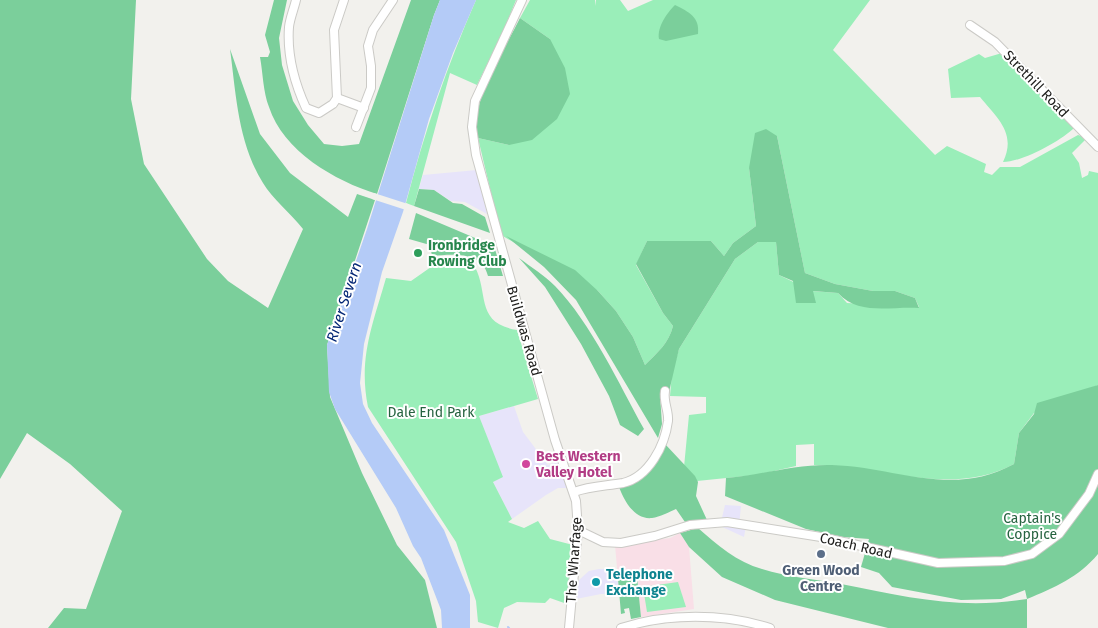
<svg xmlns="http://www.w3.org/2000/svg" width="1098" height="628" font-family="'Fira Sans',sans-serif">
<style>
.commercial{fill:#e7e4fa}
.education{fill:#f9dfe7}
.green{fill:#9aeeb9}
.forest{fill:#7bcf9b}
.water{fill:#b4cbf7}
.pier{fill:#f2f1ed}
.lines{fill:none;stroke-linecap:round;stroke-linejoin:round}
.stream{stroke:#b4cbf7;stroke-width:2}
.minor-casing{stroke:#cbcac6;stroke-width:10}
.minor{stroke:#fff;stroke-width:8}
.leisure-dot{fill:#2e9e5b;stroke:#fff;stroke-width:2}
.hotel-dot{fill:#d1479c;stroke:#fff;stroke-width:2}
.service-dot{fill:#5c6f8a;stroke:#fff;stroke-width:2}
.culture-dot{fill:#0f9aa8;stroke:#fff;stroke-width:2}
.labels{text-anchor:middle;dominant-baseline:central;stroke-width:4;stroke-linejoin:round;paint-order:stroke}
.street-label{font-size:14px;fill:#1e1e1c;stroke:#fff}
.leisure-label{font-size:14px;font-weight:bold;fill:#27864d;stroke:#fff;text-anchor:start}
.park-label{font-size:14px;fill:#266340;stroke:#fff}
.hotel-label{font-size:14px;font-weight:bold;fill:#b23c85;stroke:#fff;text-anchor:start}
.service-label{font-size:14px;font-weight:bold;fill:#4e5e75;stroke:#fff}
.culture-label{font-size:14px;font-weight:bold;fill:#0d838f;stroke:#fff;text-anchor:start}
.water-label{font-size:15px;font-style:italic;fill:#032675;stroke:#fff}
</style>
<rect width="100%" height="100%" fill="#f2f1ed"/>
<!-- commercial -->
<g class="commercial">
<polygon points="477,170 487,214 465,202 451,201 434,190 419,189 423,175"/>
<polygon points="514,406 523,432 548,465 559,461 568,488 558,488 546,495 512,519 493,482 502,477 479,416"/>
<polygon points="725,505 741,506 739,526 746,526 744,537 720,526"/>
<polygon points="599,569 617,569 619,594 601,594 576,599 579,580 589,571"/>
</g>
<!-- education -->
<polygon class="education" points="680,533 689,547 694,609 641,617 637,578 618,579 615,545 670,538"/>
<!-- green -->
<g class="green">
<path d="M476 0H516L503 32 477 85 450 73 414 206 406 203C424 133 447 66 476 0Z"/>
<path d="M530 0H595V6L596 0H620L628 11 653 0H870L833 50 935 155 947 146 986 164 984 172 992 175 1000 167H1020L1078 135 1087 138 1072 153 1079 163 1082 178 1088 175 1089 171 1098 173V385L1034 413 1019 433 1014 464C951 498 881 465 814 465V444L796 445V466L756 475 697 481 684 467 689 415 706 413V397L670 396 672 373 679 349 735 259 758 242H776L779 275 812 291 838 293 847 303 919 307 915 298 895 291H873L835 284 805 273 777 136 749 168 756 226 733 243 724 256 711 241H647L636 265 663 313 673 326C669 343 657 353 645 365L633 337 616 311 598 291 501 235 478 138 509 145 550 39 520 18Z"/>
<path d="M1002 53 1075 127C1061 141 1023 162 1003 162 1017 133 997 118 980 97L951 98 948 69 979 54 985 58Z"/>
<path d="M441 260 475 267C489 294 475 323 517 330L538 399 479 416 503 477 493 482 512 519 508 522 524 528 538 521 550 539 573 545 567 604 550 598 545 603 517 602 504 608 498 628 478 622 476 601 456 542 368 407C358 358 373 324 386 278L411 281Z"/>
<polygon points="678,582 686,607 647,612 643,587"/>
</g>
<!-- forest -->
<g class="forest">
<path d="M0 0H136L131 99 144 164 207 259 228 281 268 308 303 229C291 214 272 198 263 183 238 143 236 94 230 49L260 134 290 173 348 217 357 194 375 200 327 345 330 397 362 473 397 545 425 580 437 628H48L64 608 86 609 122 511 70 464 27 433 0 479Z"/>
<path d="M274 0H287L279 38 282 65 293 101 308 125 324 144 342 146 359 144 411 0H440L434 15 377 194C335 181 283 151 269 107 263 92 263 73 260 57H268L270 52 265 35Z"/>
<path d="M675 5C689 12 700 17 698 34L666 41 659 39C657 27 667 13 675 5Z"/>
<path d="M520 18 550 39 565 68 570 94 557 119 532 140 509 145 478 138C469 101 504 51 520 18Z"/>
<path d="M766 129 777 136 805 273 835 284 873 291H895L915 298 919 308C891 306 859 316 838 293L813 291 816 303H796L793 281 779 275 776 242H758L735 259 679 349 669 392 665 391 660 395 662 424 658 438 576 300 544 267 506 236 575 270 598 291 616 311 633 337 645 365C657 353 669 343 673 326L663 313 636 264 647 241H711L724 256 733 243 756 226 749 168 755 133Z"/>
<polygon points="419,189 434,190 453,203 462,204 485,217 490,233 414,206"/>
<path d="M416 213 494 246 503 276H488C482 251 453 254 432 256L430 245 409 239Z"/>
<path d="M519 258C531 267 544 275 555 286 591 323 619 384 644 429L638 436 620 425 609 396 581 344 545 287Z"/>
<path d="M1098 385V554C1079 577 1054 588 1027 599V628H888L775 600 722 577 689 547 680 533 698 528C717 545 737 562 762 569 787 577 815 579 841 584 907 597 959 610 1027 599L1025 590 1001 599 961 600 892 587 879 573 861 567 869 539 843 537 806 529 725 496 726 478C762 475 795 464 832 465 896 467 952 498 1014 464L1019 433 1034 414 1037 403Z"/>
<path d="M665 444 695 476 698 482 696 496 707 520 685 522 676 509C669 512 660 517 652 518 634 520 624 500 619 487L630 483Z"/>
<polygon points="637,577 641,617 631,619 629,608 624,609 625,613 621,614 618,579"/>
</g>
<!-- water -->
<polygon class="water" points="440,0 476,0 453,53 429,119 403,212 382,272 364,344 360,383 363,404 372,423 444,530 470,595 470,628 442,628 441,610 421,558 413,546 396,508 335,409 329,392 327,345 367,229 434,15"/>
<!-- pier -->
<polygon class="pier" points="374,193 408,204 406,210 372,199"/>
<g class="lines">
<!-- stream -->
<polyline class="stream" points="508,627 509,628"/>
<defs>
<g id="minor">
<path d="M296 0C294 9 290 18 289 27 287 54 295 84 306 108L319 113 333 104 337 98 334 30 344 0"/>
<polyline points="522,0 475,101 472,127 476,155 555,440 576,501 578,530 569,628"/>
<polyline points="970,25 995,42 1098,147"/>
<polyline points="337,98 364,108"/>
<polyline points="356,127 371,88 371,66 368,46 373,30 393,0"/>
<path d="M574 492C590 486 606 486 623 483 649 477 665 445 668 421 669 411 663 402 665 391"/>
<polyline points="578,530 603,542 621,543 655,536 690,525 727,522 821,537 938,563 1004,561 1032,554 1059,534 1089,494 1098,474"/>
<path d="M621 628C668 613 723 613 770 628"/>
</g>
</defs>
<!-- minor casing -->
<use href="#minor" class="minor-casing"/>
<!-- minor -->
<use href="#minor" class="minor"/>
</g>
<!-- markers -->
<circle class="leisure-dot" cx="418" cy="253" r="5"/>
<circle class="hotel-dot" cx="526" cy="464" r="5"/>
<circle class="service-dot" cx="821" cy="554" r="5"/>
<circle class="culture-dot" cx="596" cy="582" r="5"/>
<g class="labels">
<!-- street labels -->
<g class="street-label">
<text transform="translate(1036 84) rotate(46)">Strethill Road</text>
<text transform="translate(524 331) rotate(74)">Buildwas Road</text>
<text transform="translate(856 546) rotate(13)">Coach Road</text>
<text transform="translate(574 560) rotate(-86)">The Wharfage</text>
</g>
<!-- leisure labels -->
<g class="leisure-label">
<text x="428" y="245">Ironbridge<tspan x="428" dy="16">Rowing Club</tspan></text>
</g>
<!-- park labels -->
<g class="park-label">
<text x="431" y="412">Dale End Park</text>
<text x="1032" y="518">Captain's<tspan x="1032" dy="16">Coppice</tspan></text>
</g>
<!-- hotel labels -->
<g class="hotel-label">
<text x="536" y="456">Best Western<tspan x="536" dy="16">Valley Hotel</tspan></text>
</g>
<!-- service labels -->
<g class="service-label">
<text x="821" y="570">Green Wood<tspan x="821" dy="16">Centre</tspan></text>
</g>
<!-- culture labels -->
<g class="culture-label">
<text x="606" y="574">Telephone<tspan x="606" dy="16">Exchange</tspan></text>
</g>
<!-- water labels -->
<g class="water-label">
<text transform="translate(344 302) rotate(-72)">River Severn</text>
</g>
</g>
</svg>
